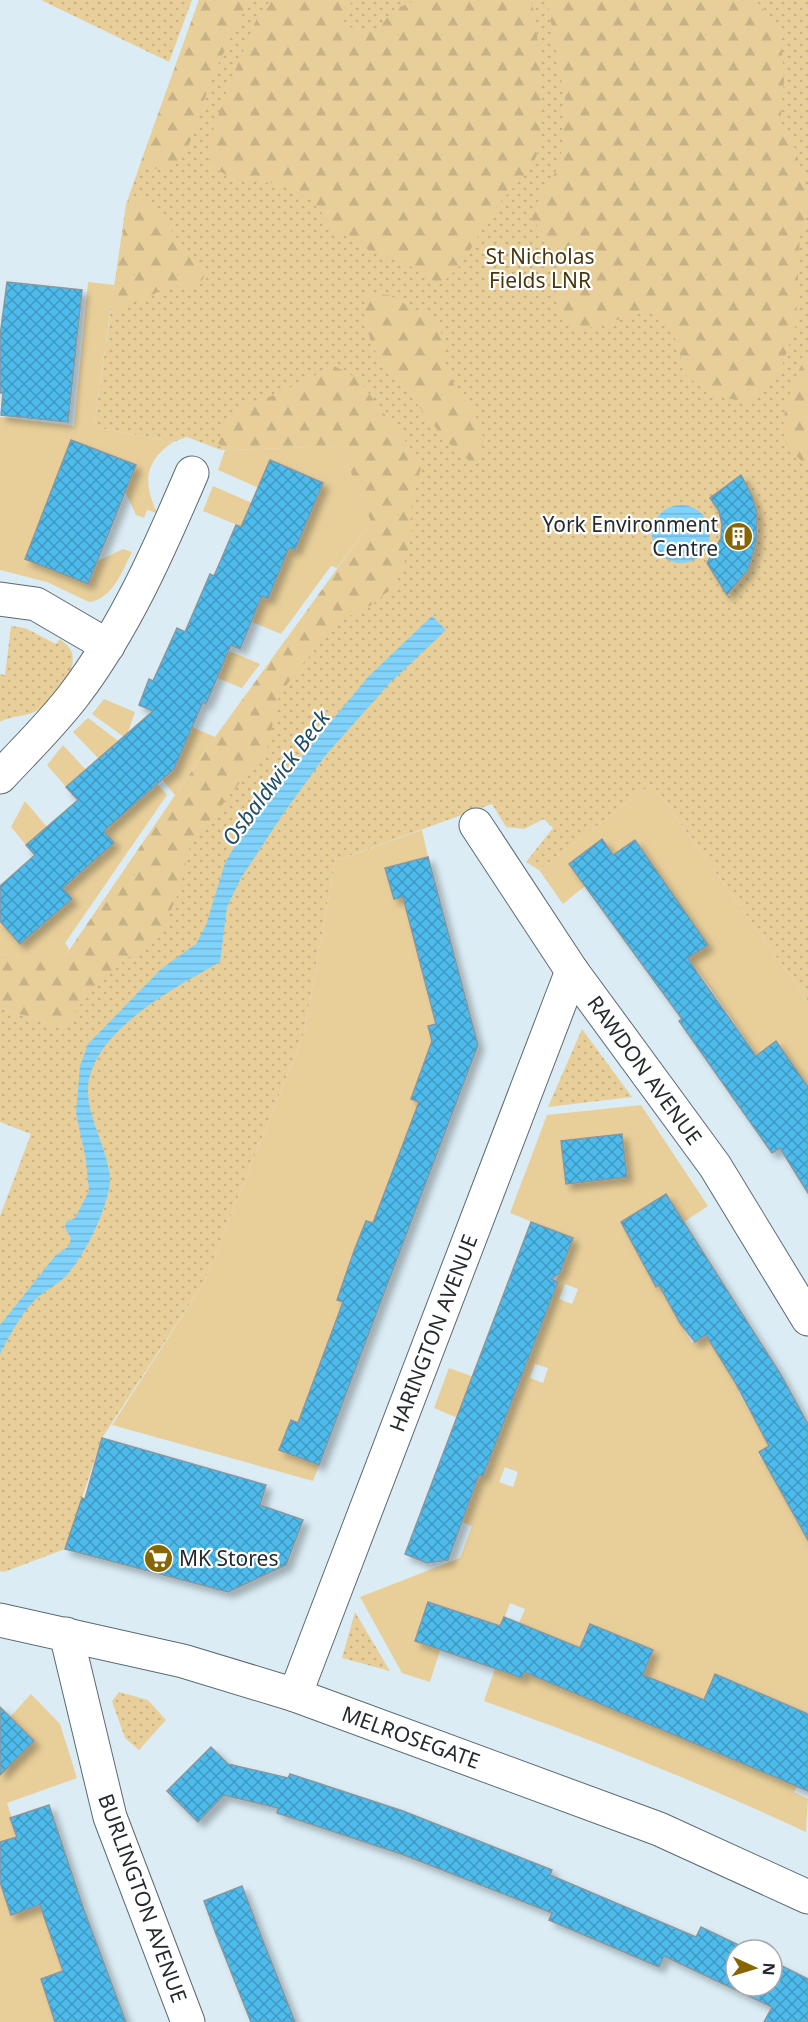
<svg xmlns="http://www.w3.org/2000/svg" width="808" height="2022" font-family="'Noto Sans',sans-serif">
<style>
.grass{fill:url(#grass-dots)}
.forest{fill:url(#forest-firs)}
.garden{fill:#e8cf9a;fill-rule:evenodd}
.water{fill:url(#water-rules)}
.building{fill:url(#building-cross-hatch);stroke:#88979f;stroke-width:1.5;filter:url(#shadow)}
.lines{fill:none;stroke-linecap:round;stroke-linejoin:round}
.minor-casing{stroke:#5b6a71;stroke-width:35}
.tertiary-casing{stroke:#5b6a71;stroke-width:35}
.minor{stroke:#fff;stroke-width:33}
.tertiary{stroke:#fff;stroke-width:33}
.labels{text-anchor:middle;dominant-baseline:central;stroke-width:4.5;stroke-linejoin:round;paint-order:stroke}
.park-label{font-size:21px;fill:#49380f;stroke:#fff}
.poi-label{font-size:21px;fill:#242a2d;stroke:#fff;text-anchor:end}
.street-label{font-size:21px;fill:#242a2d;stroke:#fff}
.water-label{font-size:22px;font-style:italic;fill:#204e63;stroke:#fff}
</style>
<defs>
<pattern id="grass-dots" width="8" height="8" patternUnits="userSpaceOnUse" patternTransform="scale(1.5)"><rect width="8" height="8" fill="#e8cf9a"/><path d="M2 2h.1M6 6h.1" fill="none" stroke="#c7b285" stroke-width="1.8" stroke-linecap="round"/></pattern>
<pattern id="forest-firs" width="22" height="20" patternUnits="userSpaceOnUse" patternTransform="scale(1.5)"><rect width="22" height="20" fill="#e8cf9a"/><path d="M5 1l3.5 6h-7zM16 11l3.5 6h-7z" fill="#c7b285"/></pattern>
<pattern id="water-rules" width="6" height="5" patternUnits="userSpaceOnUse" patternTransform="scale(1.5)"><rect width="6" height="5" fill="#81d3fb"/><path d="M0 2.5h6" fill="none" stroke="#6fb5d7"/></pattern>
<pattern id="building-cross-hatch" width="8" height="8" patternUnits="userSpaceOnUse" patternTransform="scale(1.5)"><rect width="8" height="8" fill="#4dbced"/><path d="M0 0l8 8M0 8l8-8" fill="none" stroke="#4099c0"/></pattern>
<filter id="shadow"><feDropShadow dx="5.5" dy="5.5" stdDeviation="3" flood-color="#0004"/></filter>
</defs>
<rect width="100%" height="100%" fill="#dbecf4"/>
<!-- grass -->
<g class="grass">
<polygon points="41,0 192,0 169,62"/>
<polygon points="199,0 808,0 808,1001 652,784 539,870 526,862 553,828 544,819 524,829 506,827 492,804 335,861 304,1033 204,1282 102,1438 65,1549 4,1572 0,1571 0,1216 31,1134 0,1122 0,1008 45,1022 175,795 371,522 340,446 221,450 187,437 173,442 94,427 126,204"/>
<path d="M11 626 25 628 56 644 60 639C64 643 70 647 72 653 78 674 50 706 32 713 21 717 10 716 0 722V674L5 675Z"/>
<polygon points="582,1029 632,1097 548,1107"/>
<polygon points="355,1612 390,1671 342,1658"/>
<polygon points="119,1692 148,1700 166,1720 139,1750 125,1738 112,1701"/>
</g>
<!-- forest -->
<g class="forest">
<polygon points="199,0 249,0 212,77 188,148 180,161 167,168 138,170"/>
<path d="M271 0H355L347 6 344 22 359 33 375 32 395 9 417 0H531C539 25 547 136 535 159 524 181 500 198 487 220 474 242 462 272 438 284L415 268 372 252 334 229 312 201 284 185 230 177 210 166 208 145 225 95 257 18Z"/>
<polygon points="547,0 756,0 781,36 784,80 780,126 793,142 808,194 808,214 800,231 796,324 778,378 748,401 713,397 686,375 671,325 647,311 579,331 557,313 563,256 529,216 560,164 566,106"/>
<path d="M130 194C153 204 162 218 177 238 187 252 196 260 204 276L201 283 185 287 172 285 141 300 132 299 120 311 110 310Z"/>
<polygon points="369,293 389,295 432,319 446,340 444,366 457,390 474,411 484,439 474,465 446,441 372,347 363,310"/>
<path d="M808 350V467C802 461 793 454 788 446 773 421 798 374 808 350Z"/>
<polygon points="334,366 357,378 422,463 410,513 412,534 407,555 396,584 373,604 338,622 290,680 279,697 267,749 190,845 179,892 162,930 118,966 84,1000 63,1028 0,1008 0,954 63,959 215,737 371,522 340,446 225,450 218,443 223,429 243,406 277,394"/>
</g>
<!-- garden -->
<g class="garden">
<path d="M88 282 114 285 94 427 173 442C144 462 143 482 157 513L147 510 144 518 136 515 125 491 135 465 72 440 25 558 88 584 96 562 123 549 132 552C122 571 113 599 89 602L47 582 0 570V417L74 426Z"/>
<polygon points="340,446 371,522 337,568 331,566 281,634 252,622 262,596 268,599 289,548 295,550 323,483 271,460 259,488 218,470 225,450"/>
<polygon points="213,486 252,503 242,527 203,511"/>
<polygon points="229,651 260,664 242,688 217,678"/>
<polygon points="104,699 135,712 128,732 180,754 192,727 215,737 175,795 131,742 92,714"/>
<polygon points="88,718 125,746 167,795 65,943 69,949 63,960 0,954 0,921 20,944 72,899 62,887 103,831 154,787 117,743 99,759 73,732"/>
<polygon points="63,745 86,770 66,787 47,765"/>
<path d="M652 784 808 1001V1129L708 985 602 840 569 863 585 886 563 904 539 870ZM635 840 644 853 633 861 624 847ZM668 887 677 900 666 908 657 895Z"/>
<polygon points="25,801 47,827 26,845 11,827"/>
<polygon points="422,830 428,857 386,869 394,899 403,897 436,1024 437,1058 430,1061 425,1059 411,1099 419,1102 373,1224 366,1221 350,1260 352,1262 337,1300 343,1302 298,1423 290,1421 280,1450 319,1465 313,1481 112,1425 204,1282 296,1053 304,1033 335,861"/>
<path d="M641 1105 708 1206 684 1222 666 1194 637 1213 725 1352 719 1356 735 1383 741 1380 744 1386 738 1391 757 1424 766 1420 808 1493V1513L804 1506 792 1513 800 1527 808 1522V1761L794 1792 808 1799 806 1832C701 1783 593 1740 484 1701L495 1669 522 1678 535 1639 428 1602 415 1641 440 1650 430 1682 402 1673 360 1597 460 1558 472 1526 462 1522 495 1434 434 1408 449 1368 474 1377 465 1400 507 1415 572 1238 510 1213 547 1115ZM622 1134 627 1177 566 1183 561 1141ZM660 1265 668 1278 656 1286 648 1272ZM565 1284 578 1289 572 1304 559 1299ZM696 1323 704 1336 692 1343 684 1330ZM535 1364 548 1368 543 1383 530 1378ZM770 1445 778 1458 766 1466 758 1453ZM505 1467 518 1472 513 1487 499 1482ZM510 1603 525 1609 518 1625 504 1619ZM590 1624 604 1630 598 1646 583 1639ZM563 1641 668 1685 652 1724 547 1681ZM715 1674 730 1681 723 1696 709 1690ZM689 1694 792 1737 776 1777 673 1733ZM769 1698 783 1704 777 1720 763 1713Z"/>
<path d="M31 1694 60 1724 77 1778 7 1803 47 1923 78 2004 63 2022H0V1764L33 1741 10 1717ZM26 1893 31 1908 11 1915Z"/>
</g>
<!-- water -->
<g class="water">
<circle cx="681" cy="534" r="29"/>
<path d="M432 616 446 630 389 684 325 756 281 817 241 878 227 907 220 962C176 987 85 1034 88 1094 90 1122 107 1149 110 1177 111 1190 102 1214 97 1225 89 1243 77 1265 63 1279 54 1287 42 1292 34 1301 20 1316 9 1336 0 1354V1325L55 1256 69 1246 71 1238 65 1228 66 1222 75 1218 89 1191 86 1160 76 1113 80 1066 88 1044 161 969 196 944 206 925 225 863 251 818 368 677Z"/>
</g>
<!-- building -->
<g class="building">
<polygon points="7,282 82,290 68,422 1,415 3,393 0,393 0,336"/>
<polygon points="71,440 136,465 88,584 25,559"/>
<polygon points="270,460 323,483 295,550 289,548 268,599 262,596 240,649 231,645 206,704 203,702 174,769 104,831 114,843 63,888 72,899 20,944 0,921 0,886 35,855 26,845 78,800 66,787 153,711 139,705 149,679 153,681 177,628 185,632 210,574 214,576 236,525 241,527"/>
<polygon points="741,475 752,496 757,514 756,543 748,570 727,595 707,563 721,538 722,524 719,511 710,498"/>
<polygon points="602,839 613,855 635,840 708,945 688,958 698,974 756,1056 776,1041 808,1087 808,1193 780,1148 772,1153 679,1021 682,1019 569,864"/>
<polygon points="428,857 478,1045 319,1465 279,1450 291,1420 298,1423 343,1302 337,1300 354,1251 366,1221 373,1223 419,1102 411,1099 432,1041 428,1026 436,1024 403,897 394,899 385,868"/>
<polygon points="622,1134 627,1177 566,1184 561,1141"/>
<polygon points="666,1194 781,1375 808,1424 808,1540 759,1452 769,1446 735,1382 706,1335 695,1342 680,1323 659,1285 656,1287 621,1222"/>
<polygon points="531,1222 573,1238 560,1273 551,1279 558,1282 483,1476 479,1475 448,1560 427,1563 405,1554"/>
<polygon points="102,1438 266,1485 260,1505 303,1520 286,1565 228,1592 65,1549 82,1498 85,1499"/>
<polygon points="428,1602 500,1626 504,1617 580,1648 590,1624 653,1650 643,1675 704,1700 715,1674 808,1714 808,1791 524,1672 522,1678 415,1641"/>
<polygon points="0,1707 34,1741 0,1775"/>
<polygon points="211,1747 228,1764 288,1778 290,1774 403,1811 552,1870 550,1875 696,1937 701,1927 749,1950 736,1950 736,1986 772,1986 772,1961 808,1979 808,2022 764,2022 772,2007 664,1956 659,1967 549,1920 552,1913 404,1855 277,1813 278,1808 224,1795 198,1822 167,1791"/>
<polygon points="49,1805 84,1910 126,2022 55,2022 41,1979 63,1971 40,1905 11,1915 0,1882 0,1842 17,1837 10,1818"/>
<polygon points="242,1886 262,1938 295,2022 251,2022 216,1934 204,1901"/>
</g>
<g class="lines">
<defs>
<g id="minor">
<polyline points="0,599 36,604 108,646"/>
<path d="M0 777C25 750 52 724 74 695 125 628 159 550 192 473"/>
<polyline points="476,825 572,971 715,1166 808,1319"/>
<polyline points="66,1634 110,1817 188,2022"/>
<polyline points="295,1695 572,971"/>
</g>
<polyline id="tertiary" points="0,1620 183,1661 295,1695 659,1829 808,1897"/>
</defs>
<!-- minor casing -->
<use href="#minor" class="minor-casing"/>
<!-- tertiary casing -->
<use href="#tertiary" class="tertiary-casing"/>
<!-- minor -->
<use href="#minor" class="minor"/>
<!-- tertiary -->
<use href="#tertiary" class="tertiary"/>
</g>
<!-- icons -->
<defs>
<symbol id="building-disc" viewBox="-11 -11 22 22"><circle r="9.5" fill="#876500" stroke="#fff"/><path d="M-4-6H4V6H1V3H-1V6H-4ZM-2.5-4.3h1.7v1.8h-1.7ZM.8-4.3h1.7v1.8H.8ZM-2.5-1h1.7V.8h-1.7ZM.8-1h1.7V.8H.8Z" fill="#fff"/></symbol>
<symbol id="supermarket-disc" viewBox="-11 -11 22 22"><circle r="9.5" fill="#876500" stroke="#fff"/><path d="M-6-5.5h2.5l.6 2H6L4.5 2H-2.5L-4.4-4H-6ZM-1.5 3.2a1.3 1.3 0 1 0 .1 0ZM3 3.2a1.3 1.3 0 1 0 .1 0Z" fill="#fff"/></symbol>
</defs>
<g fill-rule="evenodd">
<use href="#building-disc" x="722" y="520" width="33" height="33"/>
<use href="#supermarket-disc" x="142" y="1542" width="33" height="33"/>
</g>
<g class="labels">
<!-- park labels -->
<g class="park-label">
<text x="540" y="256">St Nicholas<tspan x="540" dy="24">Fields LNR</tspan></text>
</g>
<!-- poi labels -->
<g class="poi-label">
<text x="718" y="524">York Environment<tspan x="718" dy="24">Centre</tspan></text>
<text x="179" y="1558" text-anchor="start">MK Stores</text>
</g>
<!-- street labels -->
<g class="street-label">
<text transform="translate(645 1070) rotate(54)">RAWDON AVENUE</text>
<text transform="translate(433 1333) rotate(-69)">HARINGTON AVENUE</text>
<text transform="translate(411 1737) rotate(20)">MELROSEGATE</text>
<text transform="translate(143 1898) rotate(70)">BURLINGTON AVENUE</text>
</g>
<!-- water labels -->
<g class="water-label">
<text transform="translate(275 777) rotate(-53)">Osbaldwick Beck</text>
</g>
</g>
<!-- north arrow -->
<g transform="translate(754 1968) rotate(94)"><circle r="28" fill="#ffffff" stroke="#a7aaab" stroke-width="1.5"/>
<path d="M0-4.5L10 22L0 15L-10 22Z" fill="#876500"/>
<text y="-9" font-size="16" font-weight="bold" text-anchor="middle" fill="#242a2d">N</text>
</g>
</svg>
